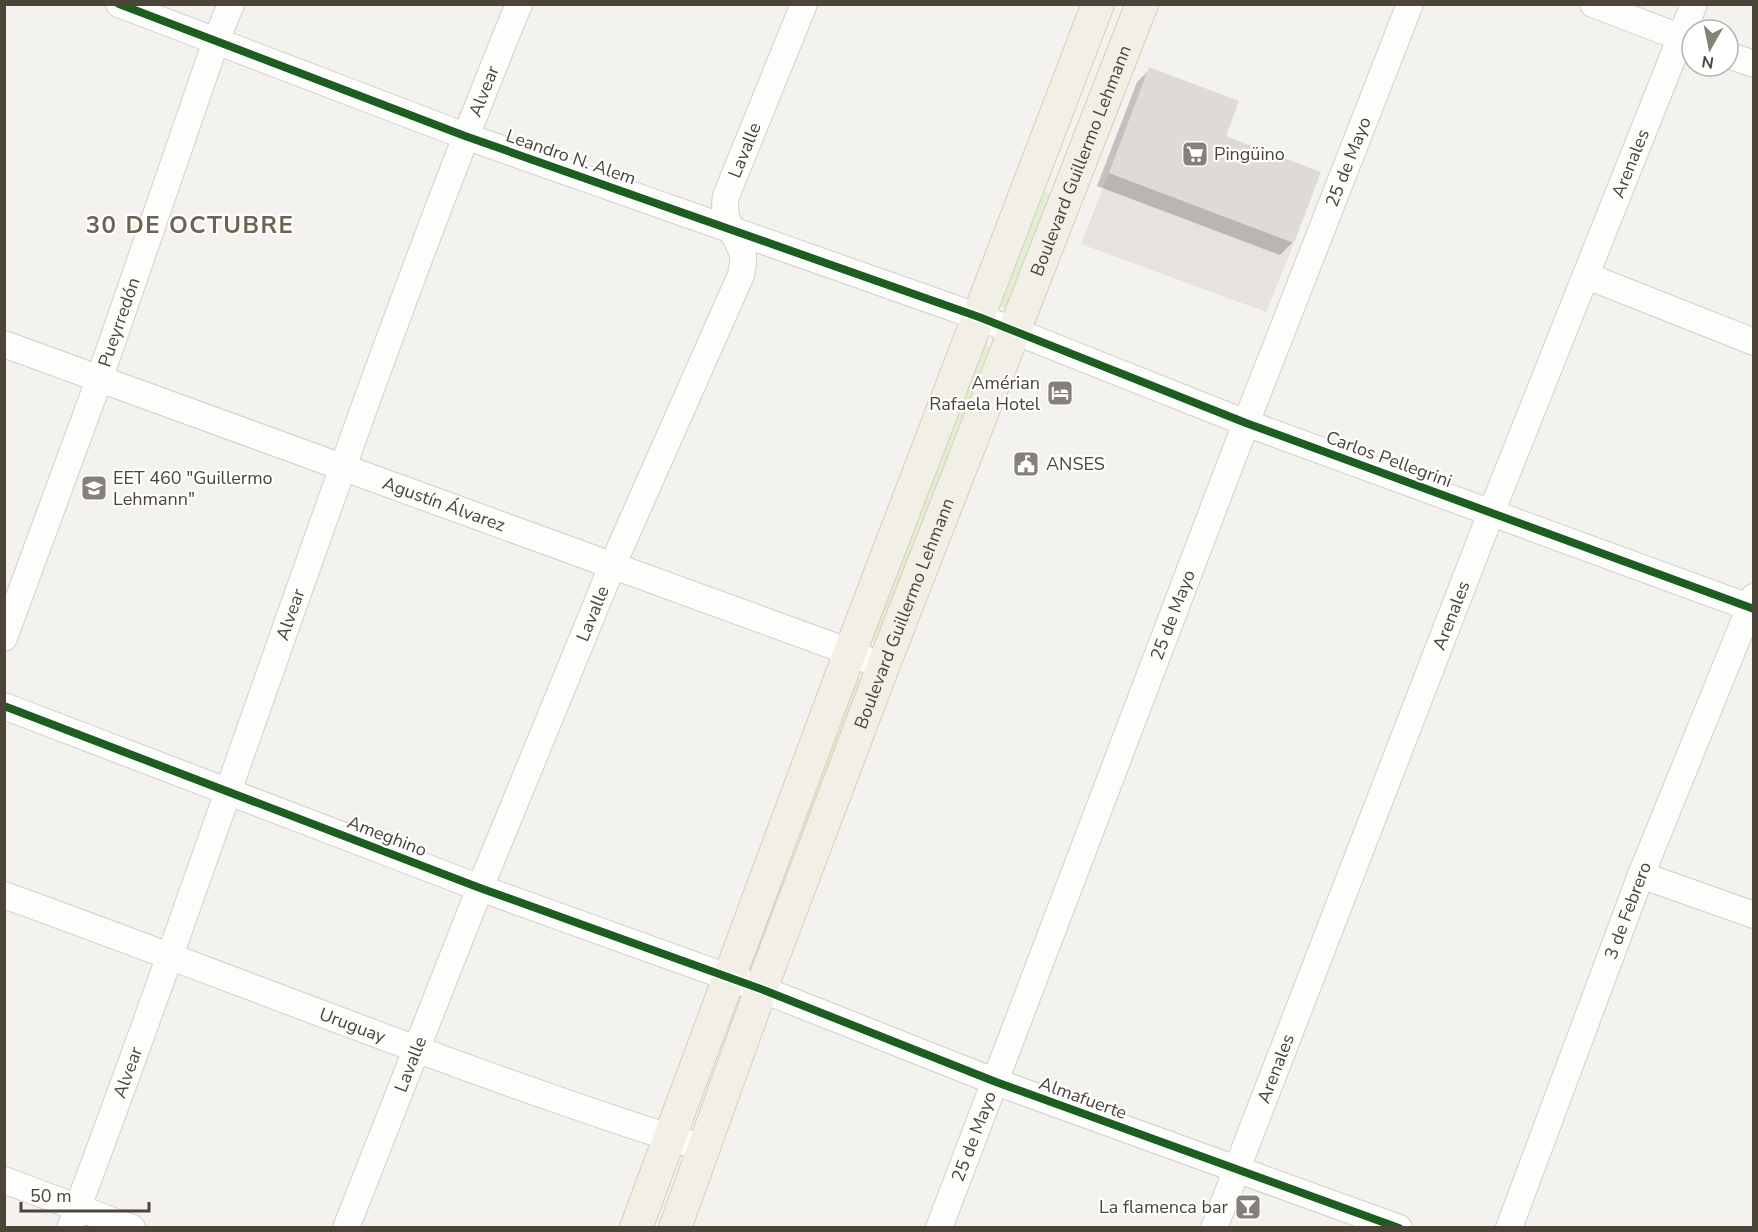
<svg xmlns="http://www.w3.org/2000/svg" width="1758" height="1232" font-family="'Nunito Sans',sans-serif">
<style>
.grass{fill:#e1eecf}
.parking{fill:#e6e3df}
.shadow{fill:#0003}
.building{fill:#dedbd6}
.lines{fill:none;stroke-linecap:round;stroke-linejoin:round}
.minor-casing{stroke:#d2d0cb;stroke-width:28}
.major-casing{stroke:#d6cebb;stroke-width:34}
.minor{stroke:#fdfdfc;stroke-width:26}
.major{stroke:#f2efe6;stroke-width:32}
.cycleway-casing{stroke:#fff;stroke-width:11}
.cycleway{stroke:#1b5e20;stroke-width:8}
.labels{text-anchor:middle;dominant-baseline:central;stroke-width:4.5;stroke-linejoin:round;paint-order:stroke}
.street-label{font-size:18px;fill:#4b4439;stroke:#fff}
.poi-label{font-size:18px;fill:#4b4439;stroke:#fff;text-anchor:start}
.district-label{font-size:24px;font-weight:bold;letter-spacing:1.5px;fill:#6e6250;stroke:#fff}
</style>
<rect width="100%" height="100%" fill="#f4f2ee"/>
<!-- grass -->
<g class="grass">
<polygon points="1036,189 1057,196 1012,311 991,303"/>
<polygon points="978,342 998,350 884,645 863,637"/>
<polygon points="848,674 869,682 761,967 740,959"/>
</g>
<!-- parking -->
<polygon class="parking" points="1109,173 1294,243 1266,312 1081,244"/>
<!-- shadow -->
<polygon class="shadow" points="1150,69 1224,137 1293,242 1280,255 1097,186 1137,82"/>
<!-- building -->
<polygon class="building" points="1149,67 1239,101 1226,136 1321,172 1294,243 1109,173"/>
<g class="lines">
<defs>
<g id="minor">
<polyline points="119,4 465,136 979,317 1246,423 1754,609"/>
<polyline points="1593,4 1692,42"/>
<polyline points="1728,55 1754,64"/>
<polyline points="1587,276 1754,342"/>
<path id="s1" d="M4 344C285 449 569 547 850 652L883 667"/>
<path id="s2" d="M4 638 99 380 216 41 231 4"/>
<polyline points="4,706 480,888 761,989 996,1082 1399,1228"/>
<polyline points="1641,875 1754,915"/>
<path id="s3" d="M4 895C238 979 466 1074 703 1148"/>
<polyline points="4,1180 132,1228"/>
<path id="s4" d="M70 1228C224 822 354 406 519 4"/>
<path id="s5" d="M346 1228 480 888 613 564 741 275C742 269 744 261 743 256 737 232 721 224 726 196L804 4"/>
<path id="s6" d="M939 1228 1246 423 1410 4"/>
<path id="s7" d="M1214 1228 1491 513 1694 4"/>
<path id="s8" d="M1509 1228 1641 875 1754 597"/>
</g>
<g id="major">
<polyline points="636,1228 850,652 1098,4"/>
<path id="s9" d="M675 1228 761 989 883 667 1142 4"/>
</g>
</defs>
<!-- minor casing -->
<use href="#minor" class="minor-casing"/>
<!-- major casing -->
<use href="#major" class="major-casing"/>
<!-- minor -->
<use href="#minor" class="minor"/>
<!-- major -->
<use href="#major" class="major"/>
<defs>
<g id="cycleway">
<polyline points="119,4 465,136 979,317 1246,423 1754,609"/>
<polyline points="4,706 480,888 761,989 996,1082 1399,1228"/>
</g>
</defs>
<!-- cycleway casing -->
<use href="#cycleway" class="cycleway-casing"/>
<!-- cycleway -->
<use href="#cycleway" class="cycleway"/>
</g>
<!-- icons -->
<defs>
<symbol id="supermarket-square" viewBox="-11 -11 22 22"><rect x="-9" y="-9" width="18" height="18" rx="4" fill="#868178" stroke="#fff"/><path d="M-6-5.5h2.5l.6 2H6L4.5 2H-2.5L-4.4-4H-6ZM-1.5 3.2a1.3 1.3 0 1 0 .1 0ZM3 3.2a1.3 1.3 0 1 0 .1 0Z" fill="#fff"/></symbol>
<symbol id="hotel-square" viewBox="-11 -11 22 22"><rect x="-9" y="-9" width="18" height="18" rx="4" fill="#868178" stroke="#fff"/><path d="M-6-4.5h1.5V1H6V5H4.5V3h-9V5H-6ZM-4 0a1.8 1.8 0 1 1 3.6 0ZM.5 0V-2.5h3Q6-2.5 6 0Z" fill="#fff"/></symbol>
<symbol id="civic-square" viewBox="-11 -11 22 22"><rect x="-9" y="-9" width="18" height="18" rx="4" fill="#868178" stroke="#fff"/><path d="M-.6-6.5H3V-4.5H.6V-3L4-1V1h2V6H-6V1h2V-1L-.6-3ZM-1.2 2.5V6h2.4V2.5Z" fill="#fff"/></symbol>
<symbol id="school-square" viewBox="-11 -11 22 22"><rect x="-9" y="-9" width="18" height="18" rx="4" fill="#868178" stroke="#fff"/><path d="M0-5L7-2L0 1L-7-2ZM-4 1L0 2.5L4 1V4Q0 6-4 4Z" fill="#fff"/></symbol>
<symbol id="bar-square" viewBox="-11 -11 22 22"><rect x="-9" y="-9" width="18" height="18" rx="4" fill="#868178" stroke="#fff"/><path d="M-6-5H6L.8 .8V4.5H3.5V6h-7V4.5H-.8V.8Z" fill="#fff"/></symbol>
</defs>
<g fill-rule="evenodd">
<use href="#supermarket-square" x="1180" y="139" width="30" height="30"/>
<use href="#hotel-square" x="1045" y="378" width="30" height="30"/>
<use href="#civic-square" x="1011" y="449" width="30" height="30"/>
<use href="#school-square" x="79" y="473" width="30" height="30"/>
<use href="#bar-square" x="1233" y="1192" width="30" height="30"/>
</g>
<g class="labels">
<!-- street labels -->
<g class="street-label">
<text stroke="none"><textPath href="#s4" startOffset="1210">Alvear</textPath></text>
<text stroke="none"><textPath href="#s5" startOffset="1164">Lavalle</textPath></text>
<text transform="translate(571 157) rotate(19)">Leandro N. Alem</text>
<text stroke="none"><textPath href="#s9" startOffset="1142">Boulevard Guillermo Lehmann</textPath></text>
<text stroke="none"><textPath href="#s6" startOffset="1142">25 de Mayo</textPath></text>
<text stroke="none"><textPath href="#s7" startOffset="1143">Arenales</textPath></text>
<text stroke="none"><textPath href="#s2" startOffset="336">Pueyrredón</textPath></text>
<text transform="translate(1389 459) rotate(20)">Carlos Pellegrini</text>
<text stroke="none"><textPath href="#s1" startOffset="468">Agustín Álvarez</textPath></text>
<text stroke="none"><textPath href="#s4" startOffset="652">Alvear</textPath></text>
<text stroke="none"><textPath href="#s5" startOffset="662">Lavalle</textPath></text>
<text stroke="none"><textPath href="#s9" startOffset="656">Boulevard Guillermo Lehmann</textPath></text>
<text stroke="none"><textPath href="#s6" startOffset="656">25 de Mayo</textPath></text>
<text stroke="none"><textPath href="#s7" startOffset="657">Arenales</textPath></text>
<text transform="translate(387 836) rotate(21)">Ameghino</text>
<text stroke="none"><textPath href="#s8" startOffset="339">3 de Febrero</textPath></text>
<text stroke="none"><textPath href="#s3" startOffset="372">Uruguay</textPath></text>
<text stroke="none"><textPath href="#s5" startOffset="176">Lavalle</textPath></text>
<text stroke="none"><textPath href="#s7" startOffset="171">Arenales</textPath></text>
<text stroke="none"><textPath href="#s4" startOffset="166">Alvear</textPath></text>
<text transform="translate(1083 1098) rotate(20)">Almafuerte</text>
<text stroke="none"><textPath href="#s6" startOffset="98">25 de Mayo</textPath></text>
</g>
<!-- poi labels -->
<g class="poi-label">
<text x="1214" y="154">Pingüino</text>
<text x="1040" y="383" text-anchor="end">Amérian<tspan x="1040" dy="21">Rafaela Hotel</tspan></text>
<text x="1046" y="464">ANSES</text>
<text x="113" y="478">EET 460 "Guillermo<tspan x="113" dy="21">Lehmann"</tspan></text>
<text x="1228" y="1207" text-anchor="end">La flamenca bar</text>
</g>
<!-- district labels -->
<g class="district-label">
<text x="190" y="225">30 DE OCTUBRE</text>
</g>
</g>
<!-- border -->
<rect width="1758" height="1232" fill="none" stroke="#4b4439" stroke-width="12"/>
<!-- north arrow -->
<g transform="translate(1710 48) rotate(189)"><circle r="28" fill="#ffffff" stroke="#b7b4b0" stroke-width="1.5"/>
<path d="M0-4.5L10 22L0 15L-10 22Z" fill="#868178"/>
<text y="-9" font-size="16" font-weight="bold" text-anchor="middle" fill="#4b4439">N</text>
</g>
<!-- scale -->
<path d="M21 1202v9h128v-9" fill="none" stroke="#4b4439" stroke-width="3"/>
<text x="30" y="1202" font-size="18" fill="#4b4439" stroke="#ffffff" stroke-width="4.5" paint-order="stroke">50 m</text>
</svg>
